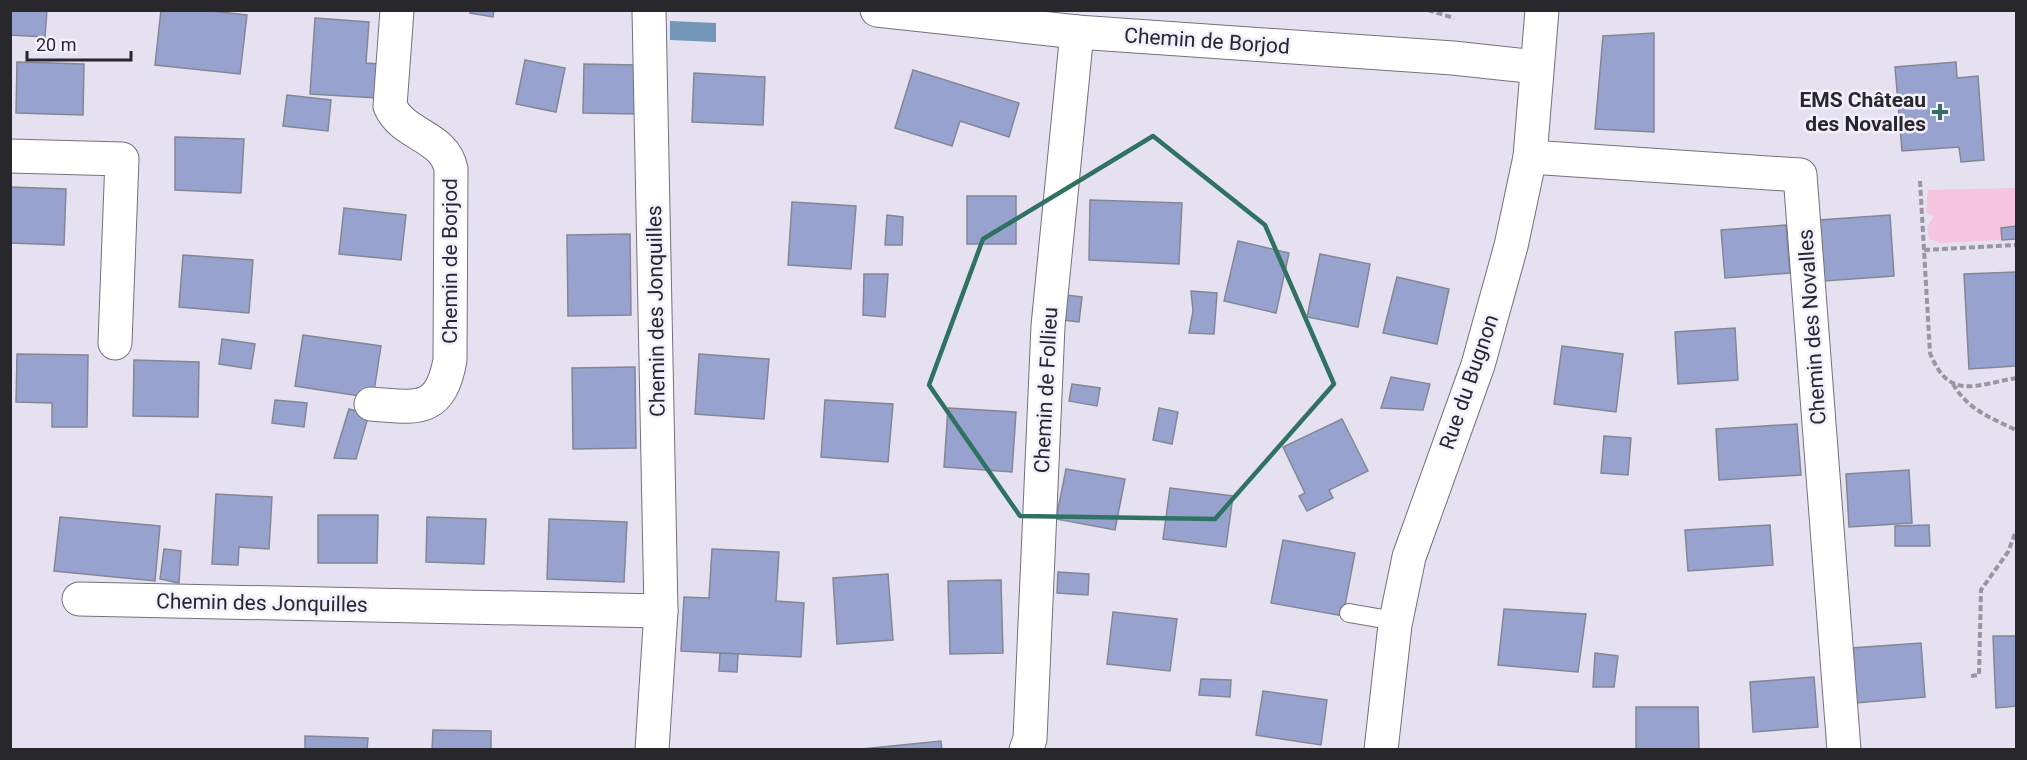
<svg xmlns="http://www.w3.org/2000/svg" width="2027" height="760" font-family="Roboto,sans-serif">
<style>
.green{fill:#f4c5dd}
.water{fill:#7396b8}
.building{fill:#97a3ce;stroke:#838795;stroke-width:1.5}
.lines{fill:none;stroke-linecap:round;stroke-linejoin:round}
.service-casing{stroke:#74707e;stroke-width:20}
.minor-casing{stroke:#74707e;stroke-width:35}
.tertiary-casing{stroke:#74707e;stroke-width:35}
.path{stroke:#9996a2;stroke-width:4;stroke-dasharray:6 3;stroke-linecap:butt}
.service{stroke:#fff;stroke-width:18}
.minor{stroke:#fff;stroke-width:33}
.tertiary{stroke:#fff;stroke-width:33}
.marked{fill:none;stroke:#307262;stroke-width:4.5;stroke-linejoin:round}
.poi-dot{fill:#307262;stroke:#f3effe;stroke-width:2}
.labels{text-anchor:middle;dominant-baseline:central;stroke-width:5;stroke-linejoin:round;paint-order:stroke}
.street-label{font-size:21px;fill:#28272c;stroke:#f3effe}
.poi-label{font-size:21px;font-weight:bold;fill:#28272c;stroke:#f3effe;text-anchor:end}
</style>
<rect width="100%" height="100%" fill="#e5e1f1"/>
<!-- green -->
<polygon class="green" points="2016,188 2016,226 2001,228 2002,240 1941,243 1929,239 1927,227 1934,216 1926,213 1928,190"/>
<!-- water -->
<polygon class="water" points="670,21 716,23 716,42 670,40"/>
<!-- building -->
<g class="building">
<polygon points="11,10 47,10 45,37 10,35"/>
<polygon points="161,10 202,10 247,15 240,74 155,65"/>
<polygon points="470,10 494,10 493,17 470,13"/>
<polygon points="315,18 369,22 366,63 379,64 377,98 310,94"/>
<polygon points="1654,33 1654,132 1595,129 1603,36"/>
<polygon points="525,60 565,68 556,112 516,104"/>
<polygon points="17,62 84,64 83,115 16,113"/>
<polygon points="1956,62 1957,78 1978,76 1984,160 1961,162 1959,147 1902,151 1895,67"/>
<polygon points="584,64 638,65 637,114 583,113"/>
<polygon points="913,70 1019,103 1009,137 960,121 952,146 895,128"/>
<polygon points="694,73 765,77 763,125 692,122"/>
<polygon points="287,95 331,100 328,131 283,126"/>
<polygon points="175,137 244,139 241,193 175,190"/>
<polygon points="10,187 66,189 64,245 10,243"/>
<rect x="967" y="196" width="49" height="48"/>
<polygon points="1090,200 1182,203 1179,264 1089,260"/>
<polygon points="792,202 856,206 851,269 788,265"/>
<polygon points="344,208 406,215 401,260 339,254"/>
<polygon points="887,215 903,217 902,245 885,245"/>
<polygon points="1890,215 1894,276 1824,281 1819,220"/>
<polygon points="1786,225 1790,273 1725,278 1721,230"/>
<polygon points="2016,226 2016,239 2002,240 2001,228"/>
<polygon points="630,234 631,315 568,316 567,235"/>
<polygon points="1238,241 1289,253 1276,313 1224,301"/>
<polygon points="1320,254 1370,264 1358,327 1307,317"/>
<polygon points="183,255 253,260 249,313 179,307"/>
<polygon points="2016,272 2016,366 1969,369 1964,274"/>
<polygon points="864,274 888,274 885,317 863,315"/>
<polygon points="1397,277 1449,289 1437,344 1383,333"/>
<polygon points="1191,291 1217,293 1214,334 1189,333 1193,311"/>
<polygon points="1066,295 1082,297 1079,322 1063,320"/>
<polygon points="1735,328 1738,380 1678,384 1675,332"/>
<polygon points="303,335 381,346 373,398 295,386"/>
<polygon points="222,339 255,344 251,369 219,364"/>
<polygon points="1562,346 1623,354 1616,412 1554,404"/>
<polygon points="17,354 88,355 87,427 52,427 52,403 16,402"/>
<polygon points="699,354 769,359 764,419 695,414"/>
<polygon points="134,360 199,362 198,417 133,416"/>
<polygon points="635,367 636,448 573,449 572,368"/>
<polygon points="1391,377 1430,384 1423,410 1381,408"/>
<polygon points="1072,384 1100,388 1097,406 1069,401"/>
<polygon points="275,400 307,403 304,427 272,423"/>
<polygon points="825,400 893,404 888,462 821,457"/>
<polygon points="948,408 1016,412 1012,472 944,467"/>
<polygon points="1159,408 1178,412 1172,444 1153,440"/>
<polygon points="349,409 369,414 356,459 334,458"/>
<polygon points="1342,419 1368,471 1329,490 1333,498 1307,511 1299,496 1305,493 1283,447"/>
<polygon points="1797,424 1801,475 1719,480 1716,429"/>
<polygon points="1604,436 1631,438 1628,475 1601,473"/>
<polygon points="1066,469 1125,479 1115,530 1056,519"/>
<polygon points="1909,470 1912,523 1849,527 1846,474"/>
<polygon points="1170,488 1233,496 1226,547 1163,539"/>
<polygon points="216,494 272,497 269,549 239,547 238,565 212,564"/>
<polygon points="318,515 378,515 377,563 318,563"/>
<polygon points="60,517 160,526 155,581 54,571"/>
<polygon points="427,517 486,519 484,564 426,562"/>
<polygon points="549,519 627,522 624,582 547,579"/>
<polygon points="1770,525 1773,565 1688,571 1685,530"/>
<polygon points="1929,525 1930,546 1895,546 1895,526"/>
<polygon points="1283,540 1355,553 1343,616 1271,603"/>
<polygon points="164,549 181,551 179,583 160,579"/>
<polygon points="712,549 779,552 776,601 804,603 801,657 681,651 684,597 709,598"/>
<polygon points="1058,572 1089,574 1088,595 1057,593"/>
<polygon points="888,574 893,640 837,644 833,578"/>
<polygon points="1001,580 1003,653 950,654 948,581"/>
<polygon points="1504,609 1586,614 1578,672 1498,665"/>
<polygon points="1113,612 1177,619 1170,671 1107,664"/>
<polygon points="1993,636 2016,636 2016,706 1996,708"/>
<polygon points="1921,643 1925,697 1856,703 1851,648"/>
<polygon points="720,653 738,654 737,672 719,671"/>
<polygon points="1595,653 1618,656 1614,687 1593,687"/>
<polygon points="1814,677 1818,727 1753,732 1750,682"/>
<polygon points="1201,679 1231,680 1230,697 1199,695"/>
<polygon points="1263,691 1327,700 1321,745 1256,735"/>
<polygon points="1636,707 1698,707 1699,750 1636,750"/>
<polygon points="433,730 491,731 491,750 432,750"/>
<polygon points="305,736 368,738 367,750 305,750"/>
<polygon points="941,741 942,750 862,750 862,749"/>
</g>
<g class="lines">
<defs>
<polyline id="service" points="1349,613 1395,621"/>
<g id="minor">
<polyline points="649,10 661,611 652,750"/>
<polyline points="877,10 1077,32 1453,58 1537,67"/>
<polyline points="10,156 122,159 115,343"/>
<polyline points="1530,157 1800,175 1844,750"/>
<path d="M371 404C416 407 440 415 450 360L451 169C444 135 403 136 390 106L397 10"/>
<polyline points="79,599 661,611"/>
<polyline points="1026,750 1030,739 1048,326 1077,32"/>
</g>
<polyline id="tertiary" points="1381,750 1395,625 1409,557 1478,365 1511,246 1530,157 1542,10"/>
</defs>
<!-- service casing -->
<use href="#service" class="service-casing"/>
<!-- minor casing -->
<use href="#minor" class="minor-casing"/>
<!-- tertiary casing -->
<use href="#tertiary" class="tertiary-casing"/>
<!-- path -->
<g class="path">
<polyline points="1428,10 1454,18"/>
<path d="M1920 181 1930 353C1949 401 1975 385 2016 378"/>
<polyline points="1924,250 2016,245"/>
<path d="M1953 384C1967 409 1991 418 2016 430"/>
<polyline points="1971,676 1979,675 1981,590 2008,552 2016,531"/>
</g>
<!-- service -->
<use href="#service" class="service"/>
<!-- minor -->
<use href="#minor" class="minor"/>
<!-- tertiary -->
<use href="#tertiary" class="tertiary"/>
</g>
<!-- marked area -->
<path class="marked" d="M1153 136 1265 225 1334 384 1215 519 1020 516 929 385 983 239Z"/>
<!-- markers -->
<path class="poi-dot" d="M1937 103h6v6h6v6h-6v6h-6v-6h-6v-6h6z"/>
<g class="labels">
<!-- street labels -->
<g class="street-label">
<text transform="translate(1207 41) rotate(4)">Chemin de Borjod</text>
<text transform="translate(450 261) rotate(-90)">Chemin de Borjod</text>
<text transform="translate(656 311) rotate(-91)">Chemin des Jonquilles</text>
<text transform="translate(1812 327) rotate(-94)">Chemin des Novalles</text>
<text transform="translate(1469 382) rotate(-71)">Rue du Bugnon</text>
<text transform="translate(1046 390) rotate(-87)">Chemin de Follieu</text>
<text transform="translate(262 603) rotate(1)">Chemin des Jonquilles</text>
</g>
<!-- poi labels -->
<g class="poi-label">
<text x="1926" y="100">EMS Château<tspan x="1926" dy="24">des Novalles</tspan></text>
</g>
</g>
<!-- border -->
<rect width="2027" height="760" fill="none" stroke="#28272c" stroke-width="24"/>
<!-- scale -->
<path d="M27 51v9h104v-9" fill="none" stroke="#28272c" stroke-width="3"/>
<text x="36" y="51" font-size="18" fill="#28272c" stroke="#f3effe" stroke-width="4.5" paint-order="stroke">20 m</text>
</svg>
